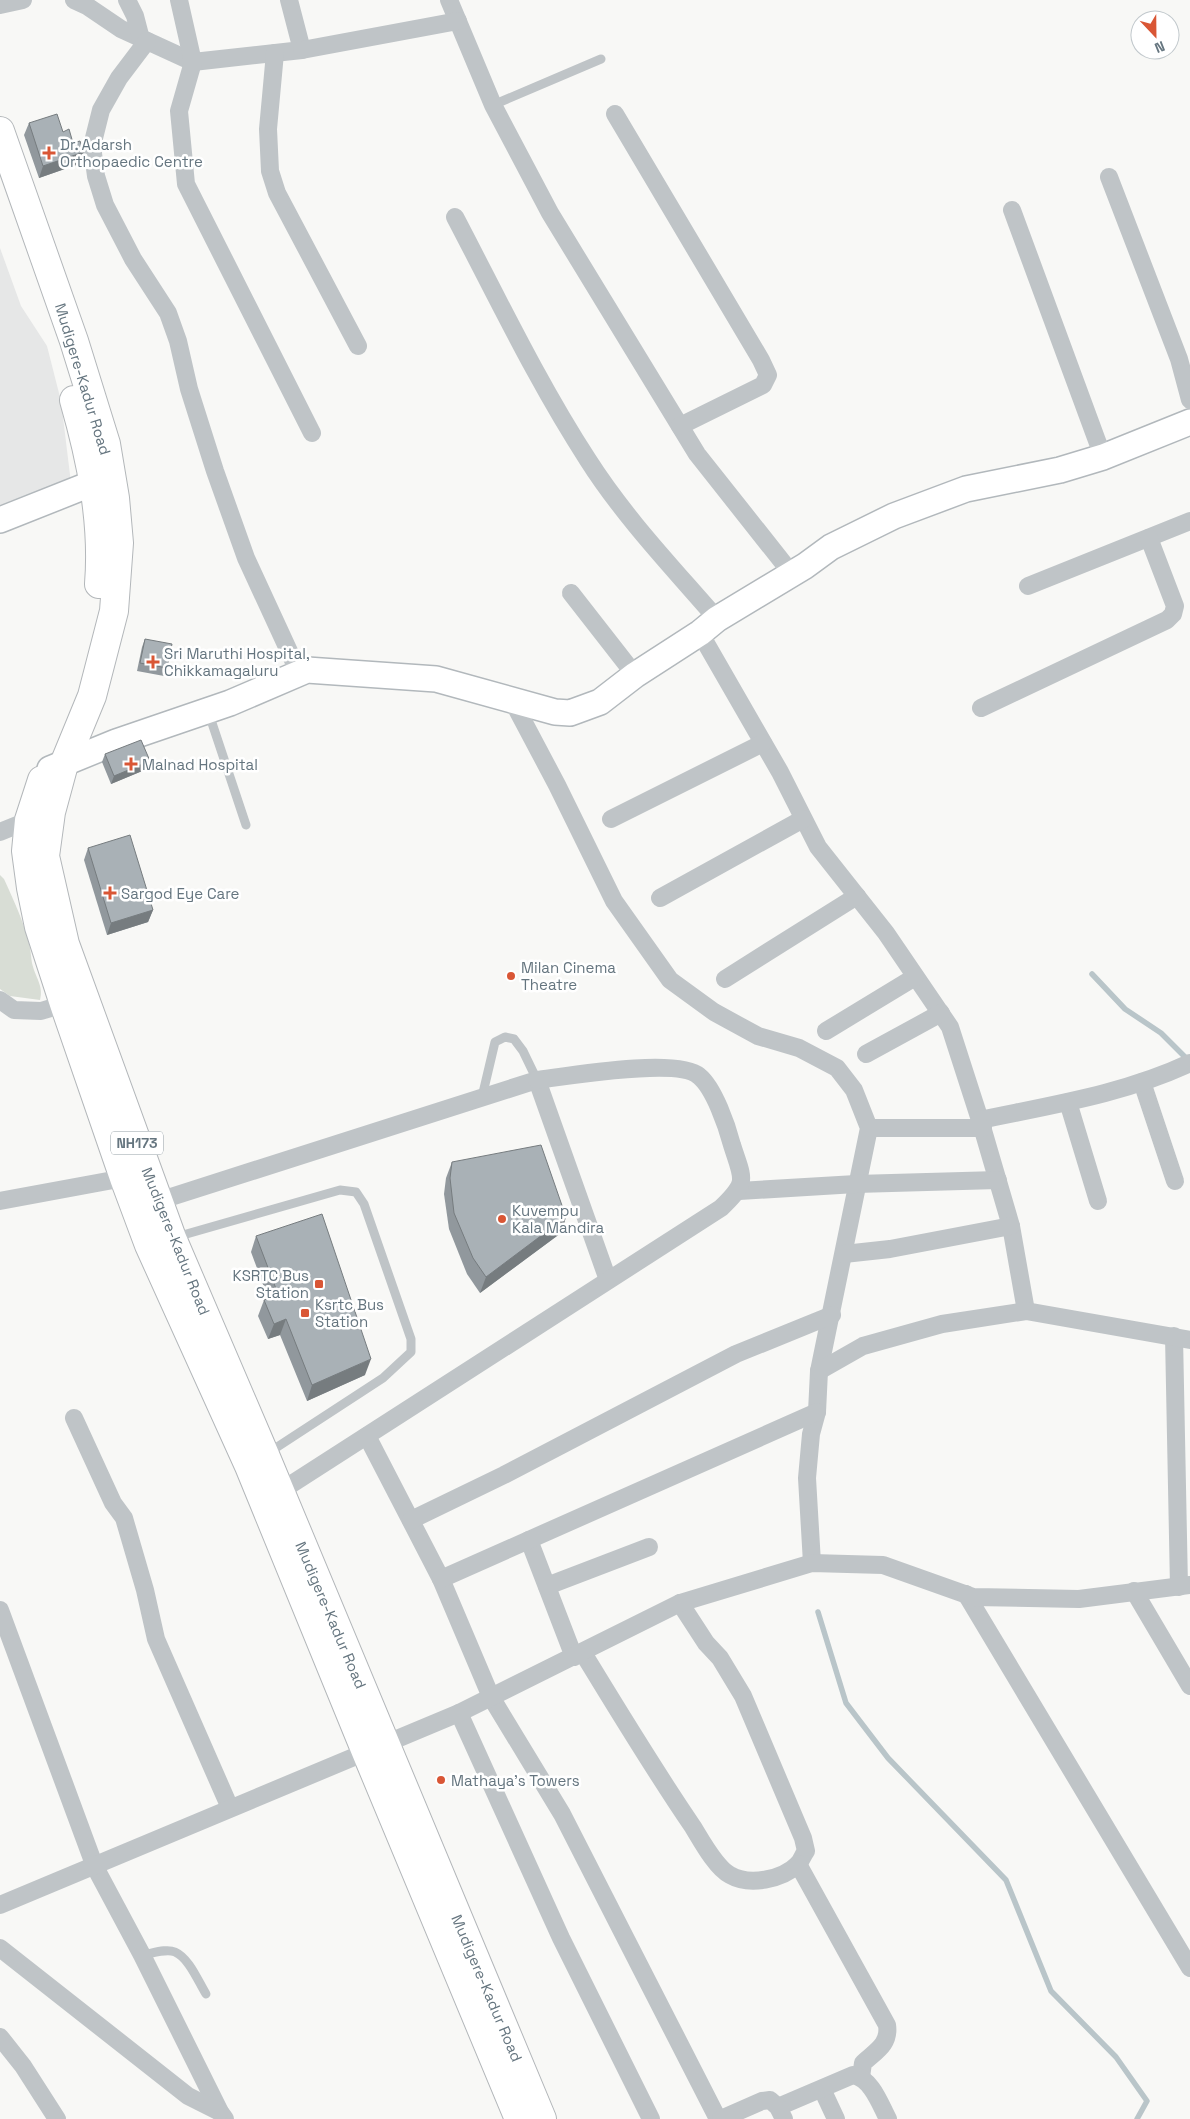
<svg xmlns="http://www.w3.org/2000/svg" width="1190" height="2119" font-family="'Space Grotesk',sans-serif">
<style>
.built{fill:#e6e7e7}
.green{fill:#d8ddd5}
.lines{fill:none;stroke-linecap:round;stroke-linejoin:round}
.stream{stroke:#b9c5c9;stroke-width:5.5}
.secondary-casing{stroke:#b2b8bc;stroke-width:28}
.highway-casing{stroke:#b3b7ba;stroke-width:30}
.lane{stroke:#bfc4c7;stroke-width:9}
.street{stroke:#bfc4c7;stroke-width:18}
.secondary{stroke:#fff;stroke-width:25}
.highway{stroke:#fff;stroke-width:28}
.wall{fill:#91989d}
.shaded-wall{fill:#767c7f}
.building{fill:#a9b1b6;stroke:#767c7f}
.poi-dot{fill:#d95635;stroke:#fff;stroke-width:2}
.labels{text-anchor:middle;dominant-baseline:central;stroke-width:5;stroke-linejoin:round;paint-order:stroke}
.shield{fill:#fff;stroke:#939ea5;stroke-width:1}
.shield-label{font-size:14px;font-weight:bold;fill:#65757f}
.poi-label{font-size:15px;fill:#65757f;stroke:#fff;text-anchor:start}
.street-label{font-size:15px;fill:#65757f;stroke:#fff}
</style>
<rect width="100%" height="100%" fill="#f8f8f6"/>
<!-- built -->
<polygon class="built" points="0,248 21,306 47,346 61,401 71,483 0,512"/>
<!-- green -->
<path class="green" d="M0 875 4 879C14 901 25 924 30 948 31 953 31 958 32 963 35 977 44 986 40 1000L10 996 0 989Z"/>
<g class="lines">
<!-- stream -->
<g class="stream">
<polyline points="1092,974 1125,1009 1161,1033 1188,1060"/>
<polyline points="818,1612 846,1703 888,1758 1006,1880 1051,1991 1116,2057 1147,2101 1137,2119"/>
</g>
<defs>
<g id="secondary">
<polyline points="0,520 93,483"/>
<polyline points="50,769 116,742 230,703 307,670 436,679 555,712 570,713 600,702 635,675 700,633 717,619 805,566 831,547 894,516 966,489 1060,470 1103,457 1190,422"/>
</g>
<g id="highway">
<polyline points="0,131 74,341 106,444 115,498 119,543 114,611 92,696 64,764 51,812 45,856 65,944 172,1238 265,1455 542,2119"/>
<path d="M74 400C91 459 104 522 99 584"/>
<polyline points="42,780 29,820 26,851 31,888 39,927 64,1004 124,1178 149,1245 249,1466 366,1752 519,2119"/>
</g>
</defs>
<!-- secondary casing -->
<use href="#secondary" class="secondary-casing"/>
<!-- highway casing -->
<use href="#highway" class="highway-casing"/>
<!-- lane -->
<g class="lane">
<polyline points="493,105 601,59"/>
<polyline points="208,711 246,825"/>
<polyline points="482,1097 495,1042 505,1037 514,1039 523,1051 537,1080"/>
<polyline points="176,1237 340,1190 356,1192 364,1204 411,1339 411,1352 383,1378 268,1453"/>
<path d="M142 1955C151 1954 166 1948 175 1952 189 1958 198 1981 206 1994"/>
</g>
<!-- street -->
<g class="street">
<polyline points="74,0 87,6 121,29 193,62 302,50 289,0"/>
<polyline points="127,0 135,16 141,39"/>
<polyline points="179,0 193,62 179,111 186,184 312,433"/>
<polyline points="449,0 493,105 550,213 697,454 792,574"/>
<polyline points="0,5 23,0"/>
<polyline points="147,41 119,78 101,110 92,146 96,176 105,205 133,259 168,313 178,341 189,389 215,471 246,558 299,673"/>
<polyline points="302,50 458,21"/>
<polyline points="275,53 268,129 270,171 277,193 358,346"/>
<polyline points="615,114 761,360 768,375 763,385 680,426"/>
<polyline points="1109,177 1179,359 1190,400"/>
<polyline points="1012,210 1103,457"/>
<path d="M455 217C498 299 538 383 588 460 625 518 673 568 717 619"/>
<polyline points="1028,586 1190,521"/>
<polyline points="571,593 635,675"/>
<polyline points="700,633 780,772 818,847 886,933 950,1027 980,1120 1011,1226 1026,1311"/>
<polyline points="512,700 557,785 614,901 670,980 714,1012 758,1036 799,1048 837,1068 854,1090 869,1128 819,1371 817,1412 811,1434 807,1478 812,1563"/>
<polyline points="981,708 1167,620 1173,614 1175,606 1149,538"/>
<polyline points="611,819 763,743"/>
<polyline points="0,832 37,817"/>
<polyline points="660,898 803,819"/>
<polyline points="725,979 857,896"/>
<polyline points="0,1000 14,1010 41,1011 64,1004"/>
<polyline points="826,1031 915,977"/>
<polyline points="866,1054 941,1013"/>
<polyline points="1142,1082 1175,1181"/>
<polyline points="1068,1102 1098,1201"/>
<path d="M980 1120C1051 1105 1124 1094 1190 1063"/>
<polyline points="869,1128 983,1128"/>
<polyline points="739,1191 856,1184 998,1180"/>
<polyline points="0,1201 124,1178"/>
<polyline points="149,1204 537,1080 608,1280"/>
<polyline points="844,1254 890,1249 1011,1226"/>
<polyline points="1174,1336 1179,1587"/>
<polyline points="819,1371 863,1346 942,1324 1026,1311 1190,1340"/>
<polyline points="74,1418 113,1503 124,1518 145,1590 156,1639 230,1808"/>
<polyline points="367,1436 441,1579 491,1697 562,1814 718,2119"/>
<path d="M273 1496 721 1208C749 1181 743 1180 732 1145 727 1126 714 1088 699 1076 678 1057 568 1076 537 1080"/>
<polyline points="411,1520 504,1475 736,1354 832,1315"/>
<polyline points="529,1540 574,1657"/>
<polyline points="441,1579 817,1412"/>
<polyline points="547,1586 649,1547"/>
<polyline points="1134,1591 1190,1686"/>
<polyline points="966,1594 1190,1968"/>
<polyline points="0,1610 95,1867 142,1955 220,2112 225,2119"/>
<path d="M583 1653C619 1712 654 1770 693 1827 701 1840 716 1868 730 1875 749 1886 782 1880 798 1864 801 1861 803 1855 806 1851L803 1838 743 1696 720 1658 706 1643 680 1603"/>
<polyline points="459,1713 561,1938 651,2119"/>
<path d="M798 1864 887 2025C890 2044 876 2051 863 2063L861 2077"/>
<polyline points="0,1905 459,1713 680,1603 812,1563 883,1565 973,1597 1079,1599 1190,1585"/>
<polyline points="0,1948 188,2096 220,2112"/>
<polyline points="0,2037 23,2066 57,2119"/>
<polyline points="822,2089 836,2119"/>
<path d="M778 2107 853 2075C872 2079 880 2104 888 2119"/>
<polyline points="721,2119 762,2101 770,2100 778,2107 784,2119"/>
</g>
<!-- secondary -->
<use href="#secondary" class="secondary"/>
<!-- highway -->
<use href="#highway" class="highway"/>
</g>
<!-- wall -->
<g class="wall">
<polygon points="29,123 63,132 73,143 84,152 79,164 39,178 24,135"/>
<polygon points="145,639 167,668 164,676 137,671 142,647"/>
<polygon points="105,754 150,761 147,769 111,784 102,762"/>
<polygon points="88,848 153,910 148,922 107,935 84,860"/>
<polygon points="452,1162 566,1217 561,1233 480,1293 467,1274 449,1229 444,1194 446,1178"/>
<polygon points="256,1236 365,1375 307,1401 280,1335 268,1339 258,1316 264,1300 268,1298 251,1252"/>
</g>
<!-- shaded-wall -->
<g class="shaded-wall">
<polygon points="84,152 79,164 39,178 43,166"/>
<polygon points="150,761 147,769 111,784 114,776"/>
<polygon points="153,910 148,922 107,935 111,923"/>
<polygon points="566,1217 561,1233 480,1293 486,1277"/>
<polygon points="286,1319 280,1335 268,1339 274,1324"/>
<polygon points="371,1359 365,1375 307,1401 312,1385"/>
</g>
<!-- building -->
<g class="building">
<polygon points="57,114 63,132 69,129 73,143 80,141 84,152 43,166 29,123"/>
<polygon points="145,639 172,644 167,668 140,663"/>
<polygon points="141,740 150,761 114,776 105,754"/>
<polygon points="130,835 153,910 111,923 88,848"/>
<polygon points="541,1145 566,1217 486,1277 473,1258 454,1213 450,1178 452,1162"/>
<polygon points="322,1214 371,1359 312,1385 286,1319 274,1324 264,1300 278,1294 256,1236"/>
</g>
<!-- markers -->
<g class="poi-dot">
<path d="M46.5 145.5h5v5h5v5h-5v5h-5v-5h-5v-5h5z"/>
<path d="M150.5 654.5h5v5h5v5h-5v5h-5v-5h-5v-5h5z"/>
<path d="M128.5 756.5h5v5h5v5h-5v5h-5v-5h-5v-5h5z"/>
<path d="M107.5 885.5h5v5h5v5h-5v5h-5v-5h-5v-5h5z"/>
<circle cx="511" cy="976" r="5"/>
<circle cx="502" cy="1219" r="5"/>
<rect x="314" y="1279" width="10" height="10" rx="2.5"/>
<rect x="300" y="1308" width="10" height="10" rx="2.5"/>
<circle cx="441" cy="1780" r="5"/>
</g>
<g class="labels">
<!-- shield labels -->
<rect class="shield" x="111" y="1131.5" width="52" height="23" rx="4"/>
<g class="shield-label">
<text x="137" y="1143">NH173</text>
</g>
<!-- poi labels -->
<g class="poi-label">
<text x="60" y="144">Dr. Adarsh<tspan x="60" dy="17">Orthopaedic Centre</tspan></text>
<text x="164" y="653">Sri Maruthi Hospital,<tspan x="164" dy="17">Chikkamagaluru</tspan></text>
<text x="142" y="764">Malnad Hospital</text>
<text x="121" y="893">Sargod Eye Care</text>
<text x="521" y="967">Milan Cinema<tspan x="521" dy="17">Theatre</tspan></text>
<text x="512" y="1210">Kuvempu<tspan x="512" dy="17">Kala Mandira</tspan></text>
<text x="309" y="1275" text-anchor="end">KSRTC Bus<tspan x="309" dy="17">Station</tspan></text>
<text x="315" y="1304">Ksrtc Bus<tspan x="315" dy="17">Station</tspan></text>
<text x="451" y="1780">Mathaya's Towers</text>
</g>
<!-- street labels -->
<g class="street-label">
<text transform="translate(83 379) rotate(73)">Mudigere-Kadur Road</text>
<text transform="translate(176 1241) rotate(68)">Mudigere-Kadur Road</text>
<text transform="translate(331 1615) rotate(67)">Mudigere-Kadur Road</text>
<text transform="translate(487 1988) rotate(67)">Mudigere-Kadur Road</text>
</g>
</g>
<!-- north arrow -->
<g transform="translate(1155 35) rotate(158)"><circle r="24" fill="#ffffff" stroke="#c1c8cc"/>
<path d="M0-4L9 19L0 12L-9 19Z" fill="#d95635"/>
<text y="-8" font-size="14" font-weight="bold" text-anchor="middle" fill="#65757f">N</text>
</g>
</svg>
